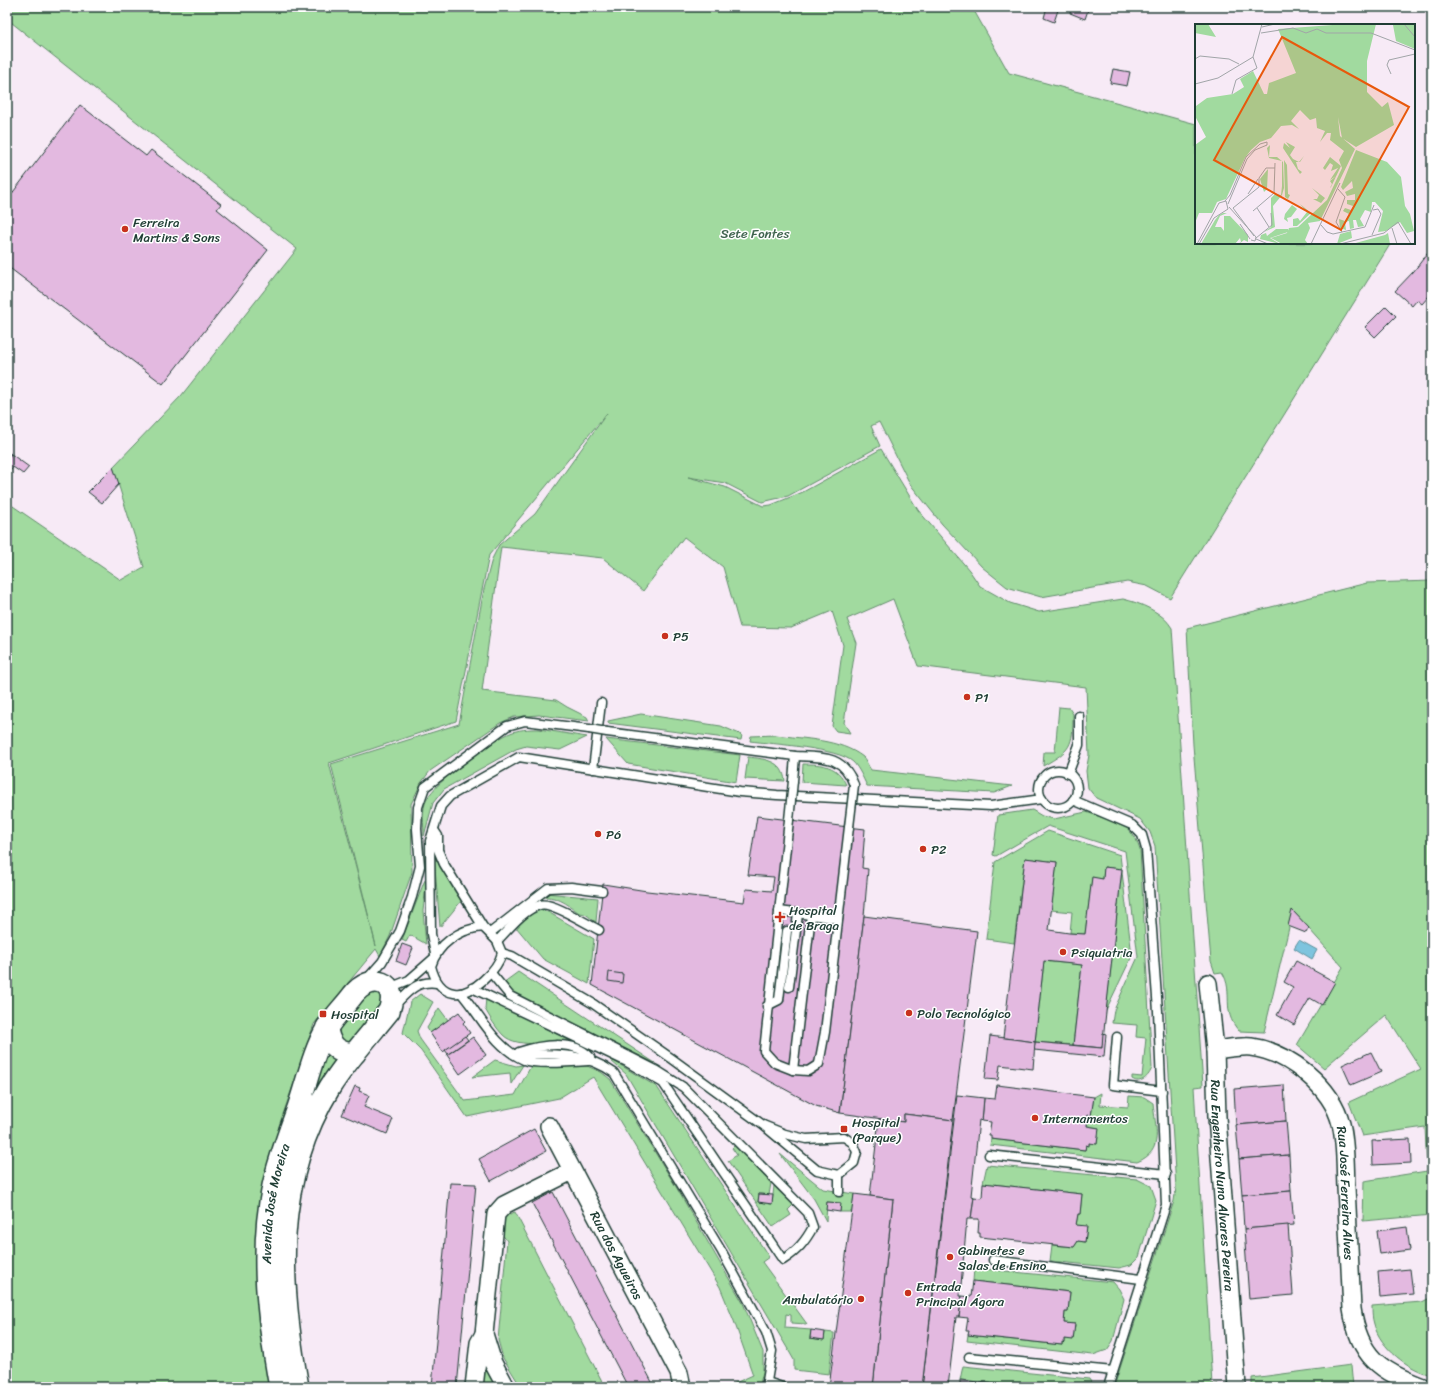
<svg xmlns="http://www.w3.org/2000/svg" width="1439" height="1394" font-family="Sriracha,sans-serif">
<style>
.green{fill:#a1da9f;stroke:#608c6a;fill-rule:evenodd}
.water{fill:#7ec4de;stroke:#588e9a}
.building{fill:#e3b9e0;stroke:#1f3d34}
.lines{fill:none;stroke-linecap:round;stroke-linejoin:round}
.service-casing{stroke:#1f3d34;stroke-width:11}
.minor-casing{stroke:#1f3d34;stroke-width:20}
.tertiary-casing{stroke:#1f3d34;stroke-width:24}
.service{stroke:#fff;stroke-width:8}
.minor{stroke:#fff;stroke-width:17}
.tertiary{stroke:#fff;stroke-width:21}
.service-bridge-casing{stroke:#1f3d34;stroke-width:11;stroke-linecap:butt}
.service-bridge{stroke:#fff;stroke-width:8}
.poi-dot{fill:#c8321e;stroke:#fff;stroke-width:1.5}
.labels{text-anchor:middle;dominant-baseline:central;stroke-width:3;stroke-linejoin:round;paint-order:stroke}
.poi-label{font-size:13px;fill:#1f3d34;stroke:#fff;text-anchor:start}
.park-label{font-size:13px;fill:#40644f;stroke:#fff}
.street-label{font-size:13px;fill:#1f3d34;stroke:#fff}
.inset-road{fill:none;stroke:#a1a5a8;stroke-width:1}
.view{fill:#e8590c;fill-opacity:0.15;stroke:#e8590c;stroke-width:2}
.inset-edge{fill:none;stroke:#1f3d34;stroke-width:2}
</style>
<rect width="100%" height="100%" fill="#f7eaf6"/>
<filter id="ink" filterUnits="userSpaceOnUse"><feTurbulence type="fractalNoise" baseFrequency=".025" numOctaves="2"/><feDisplacementMap in="SourceGraphic" scale="8" xChannelSelector="R" yChannelSelector="G"/><feConvolveMatrix kernelMatrix="1 2 1 2 8 2 1 2 1" color-interpolation-filters="sRGB"/></filter>
<g filter="url(#ink)">
<!-- green -->
<g class="green">
<path d="M7 7H972L1009 73 1196 124V243H1391L1170 598 1147 586 1127 582 1041 597 1007 587 982 567 942 524 910 484 879 422 871 426 880 446 788 496 762 502 725 483 688 477 725 487 763 506 771 505 803 492 881 449 918 510 969 570 980 586 996 595 1010 603 1039 612 1123 599C1140 603 1163 612 1172 628L1203 1086 1194 1087 1212 1385 1218 1384V1387H1114L1174 1201 1176 1188 1155 846 1150 832 1140 819 1096 798 1088 788 1086 771 1089 755 1086 687 918 666 893 599 847 619 856 643 844 723 850 733 836 731 832 726 843 645 832 611 791 628 740 627 723 567 684 537 643 591 603 558 501 547 482 691 556 700 567 707 587 717 589 721 539 715 514 717 500 723 430 771 421 783 411 804 412 872 390 936 380 956 376 949 314 1024 279 1126 257 1227 274 1387H7V502L121 580 144 567 113 467 181 396 297 249 7 19ZM607 413 535 514 499 545 492 559 484 589 459 724 331 764 376 946 329 763 456 721 489 555Z"/>
<path d="M1432 581V1215L1363 1221 1364 1181 1427 1171 1425 1127 1362 1136 1349 1102 1421 1069 1386 1015 1324 1068 1297 1045 1343 967 1293 911 1264 1032 1239 1031C1220 1010 1235 993 1222 972L1215 973 1211 961 1193 745 1187 628 1367 583Z"/>
<path d="M1059 707 1069 708 1073 714C1073 747 1071 750 1043 766L1044 752H1055Z"/>
<polygon points="641,714 721,726 742,735 741,740 608,723 608,721"/>
<path d="M539 729 587 737 560 750 526 746 516 749 444 789 433 803 424 836C424 825 421 810 427 799 435 782 490 742 508 734 519 729 528 729 539 729Z"/>
<path d="M776 735C804 739 840 739 863 757 866 760 868 766 871 770L1012 786 994 793 867 786C863 778 859 768 853 762 838 748 773 744 750 741L751 736Z"/>
<polygon points="606,739 740,755 736,782 628,764"/>
<path d="M748 757C766 759 783 761 785 781L745 779Z"/>
<path d="M803 764C822 764 838 765 846 785L802 782Z"/>
<path d="M1032 810 1042 816 1054 819 1086 812 1110 820 1128 829 1136 839 1140 850 1152 1068C1149 1076 1141 1085 1132 1079V1076L1142 1077 1146 1038 1136 1037 1137 1025 1112 1023 1114 1010 1138 957 1125 851 1048 826 996 856 993 855 998 815Z"/>
<polygon points="1048,831 1120,855 1132,956 1106,1010 1122,869 1104,867 1103,879 1092,878 1085,934 1070,933 1072,912 1051,910 1057,862 1025,858 1014,943 986,939 995,862"/>
<polygon points="434,856 462,900 440,927"/>
<polygon points="427,877 423,911 426,944 410,935 406,942 402,940 424,882"/>
<path d="M545 893 598 898 596 922C590 919 588 913 579 913 568 904 554 894 540 898Z"/>
<polygon points="540,909 548,912 594,939 589,984 543,959 516,927 533,911"/>
<polygon points="1044,961 1082,965 1073,1045 1035,1042"/>
<polygon points="518,972 655,1063 514,995 503,983"/>
<polygon points="372,990 380,993 384,1004 350,1043 343,1043 335,1032 362,996"/>
<polygon points="420,994 433,1002 417,1031 420,1039 465,1101 515,1095 531,1066 587,1066 601,1072 610,1079 675,1185 743,1303 763,1352 763,1372 759,1387 726,1387 753,1375 734,1321 720,1287 593,1077 559,1098 467,1117 421,1051 403,1033 410,1002"/>
<path d="M486 998 576 1044C555 1040 518 1050 503 1035 496 1028 490 1018 485 1009Z"/>
<polygon points="439,1008 448,1020 430,1033 427,1028"/>
<polygon points="326,1047 343,1057 308,1112"/>
<polygon points="495,1060 516,1066 523,1065 511,1084 510,1073 472,1077"/>
<polygon points="612,1060 657,1087 769,1257 762,1262 807,1324 791,1323 791,1315 786,1314 785,1328 811,1330 810,1338 824,1340 825,1332 834,1333 829,1374 794,1370 794,1360 786,1346 626,1074 611,1061"/>
<path d="M1101 1093 1100 1105 1128 1107 1129 1096 1144 1097 1153 1103C1155 1127 1165 1151 1137 1162L990 1145 991 1139 1085 1150 1086 1145H1089V1143L1097 1144 1099 1128 1087 1126 1088 1115H1091L1094 1097Z"/>
<polygon points="735,1145 771,1183 769,1195 759,1194 758,1202 772,1204 774,1186 793,1205 788,1210 791,1215 773,1227 728,1161 737,1155 732,1148"/>
<polygon points="780,1154 823,1189 854,1194 852,1212 840,1212 840,1203 827,1202 826,1221 814,1199"/>
<polygon points="987,1165 1137,1179 1151,1186 1156,1200 1139,1257 1131,1265 1119,1268 1050,1261 1052,1245 1074,1247 1078,1241 1085,1242 1087,1227 1076,1225 1078,1214 1080,1214 1082,1194 983,1183"/>
<polygon points="515,1212 605,1387 521,1387 503,1358 498,1340 507,1241 502,1234 505,1216"/>
<polygon points="974,1268 1113,1282 1119,1289 1124,1299 1113,1341 1107,1350 1093,1355 967,1341 968,1335 1062,1345 1062,1342 1065,1342 1065,1339 1073,1339 1075,1324 1064,1323 1065,1312 1068,1312 1070,1292 973,1281"/>
<path d="M1432 1297V1375C1409 1370 1380 1348 1374 1324 1372 1318 1372 1312 1372 1306L1422 1302Z"/>
<polygon points="1351,1365 1353,1387 1252,1387 1252,1378"/>
<polygon points="963,1366 1089,1379 1094,1387 1024,1387 960,1380"/>
<polygon points="485,1370 492,1370 501,1387 478,1387 480,1373"/>
</g>
<!-- water -->
<polygon class="water" points="1299,940 1317,950 1312,959 1294,948"/>
<!-- building -->
<g class="building">
<polygon points="1047,7 1059,7 1054,22 1044,18"/>
<polygon points="1072,7 1089,7 1085,19 1070,13"/>
<polygon points="1113,69 1130,72 1127,86 1110,83"/>
<polygon points="80,105 146,156 151,150 221,204 217,209 268,250 163,384 7,266 7,200"/>
<polygon points="1432,247 1432,299 1429,296 1422,304 1417,300 1412,306 1395,291 1414,271"/>
<polygon points="1386,306 1396,316 1375,337 1365,327"/>
<polygon points="7,451 11,454 7,459"/>
<polygon points="11,454 29,467 23,474 13,467 7,476 7,459"/>
<polygon points="113,467 119,484 102,503 88,492"/>
<polygon points="757,816 865,829 862,868 868,869 864,916 840,1113 816,1106 592,985 603,884 647,891 744,902 746,889 772,891 774,877 748,875"/>
<polygon points="1025,858 1057,862 1049,930 1069,933 1085,934 1092,877 1103,879 1104,867 1122,869 1102,1048 1073,1045 1082,965 1044,961 1035,1042 1003,1038"/>
<polygon points="1292,910 1309,928 1306,933 1288,926"/>
<polygon points="864,916 977,931 953,1120 904,1114 904,1122 840,1113"/>
<polygon points="402,944 413,948 406,965 396,961"/>
<polygon points="1296,961 1335,982 1322,1005 1310,998 1294,1025 1277,1015 1293,987 1284,982"/>
<polygon points="609,972 623,974 622,983 608,981"/>
<polygon points="459,1012 465,1021 463,1023 470,1033 443,1052 430,1033"/>
<polygon points="1103,1033 1106,1034 1104,1057 1034,1050 1035,1042 1102,1048"/>
<polygon points="465,1036 468,1040 448,1054 445,1050"/>
<polygon points="990,1036 1035,1042 1033,1069 1000,1065 998,1080 985,1079"/>
<polygon points="473,1037 486,1055 460,1074 447,1055"/>
<polygon points="1371,1052 1381,1072 1351,1085 1342,1065"/>
<polygon points="997,1085 1094,1097 1091,1116 1088,1115 1087,1126 1099,1128 1097,1144 1089,1143 1089,1146 1086,1145 1085,1150 991,1139 991,1135 989,1135 991,1122 982,1121 984,1098 995,1099"/>
<polygon points="1284,1085 1286,1121 1236,1125 1234,1089"/>
<polygon points="355,1086 360,1088 359,1091 369,1095 364,1107 393,1119 387,1134 342,1115"/>
<polygon points="957,1095 984,1098 982,1121 979,1120 971,1196 974,1197 971,1219 967,1219 960,1296 962,1296 959,1317 956,1317 948,1387 922,1387"/>
<polygon points="904,1114 953,1120 922,1387 873,1387 893,1199 870,1196 879,1119 904,1122"/>
<polygon points="1286,1121 1289,1155 1239,1159 1236,1125"/>
<polygon points="534,1129 546,1151 491,1181 479,1159"/>
<polygon points="1410,1139 1411,1163 1373,1165 1372,1141"/>
<polygon points="1289,1155 1291,1191 1242,1195 1239,1159"/>
<polygon points="450,1183 476,1184 457,1387 432,1387"/>
<polygon points="983,1183 1082,1194 1080,1214 1078,1214 1076,1225 1087,1226 1085,1242 1078,1241 1074,1247 980,1237 980,1233 978,1233 979,1219 971,1219 974,1197 982,1198"/>
<polygon points="1291,1191 1294,1225 1244,1229 1242,1195"/>
<polygon points="553,1192 653,1384 648,1387 628,1387 532,1203"/>
<polygon points="759,1194 773,1195 772,1204 758,1202"/>
<polygon points="854,1194 893,1199 873,1387 829,1387"/>
<polygon points="827,1202 841,1203 840,1212 826,1210"/>
<polygon points="1288,1225 1293,1295 1249,1299 1244,1229"/>
<polygon points="1407,1227 1410,1250 1380,1254 1377,1231"/>
<polygon points="1410,1269 1413,1294 1380,1297 1378,1272"/>
<polygon points="973,1281 1070,1292 1068,1312 1065,1312 1064,1323 1075,1324 1073,1340 1065,1339 1065,1343 1062,1342 1062,1345 968,1335 969,1331 966,1331 968,1318 959,1317 962,1296 971,1297"/>
<polygon points="811,1330 825,1332 824,1340 810,1338"/>
<polygon points="960,1380 1024,1387 960,1387"/>
</g>
<g class="lines">
<defs>
<g id="service">
<path d="M607 732 795 756C822 757 844 755 854 785"/>
<polyline points="593,769 601,703"/>
<circle cx="1058" cy="789" r="19"/>
<polyline points="1068,774 1079,745 1079,716"/>
<polyline points="793,781 795,756"/>
<polyline points="1073,800 1132,825 1142,835 1146,849 1158,1011 1166,1205 1108,1387"/>
<polyline points="789,820 764,1051 775,1063 793,1070 808,1071 819,1064 825,1032 849,827"/>
<path d="M434 830 438 836V850L444 864 483 927 497 941 502 953C498 969 472 996 454 993 440 991 434 978 431 966 438 944 459 929 483 927"/>
<polyline points="779,911 811,915"/>
<polyline points="490,933 548,888 571,887 602,891"/>
<path d="M497 941C509 929 523 910 540 905 551 901 587 924 599 930"/>
<polyline points="502,953 512,956 592,1003 671,1058 763,1125 817,1170 839,1175 854,1163 857,1152 853,1143 844,1137 806,1139 785,1134 763,1125"/>
<polyline points="435,954 431,934 430,841 441,806 450,796 519,757 740,792 777,795 991,806 1042,799"/>
<polyline points="366,980 382,962 400,931 412,897 420,866 417,829 418,807 425,787 507,726 525,721 589,729"/>
<polyline points="789,987 798,914"/>
<polyline points="389,988 409,980 433,959"/>
<path d="M472 988 627 1062 663 1083 783 1260C797 1251 805 1242 813 1227L808 1213 683 1087 656 1070 510 996 491 973"/>
<path d="M461 993C481 1016 494 1047 524 1060 535 1065 575 1062 588 1061"/>
<path d="M394 1006C408 992 416 980 437 983"/>
<polyline points="767,1006 779,1000 787,931"/>
<polyline points="1117,1037 1113,1085 1162,1091"/>
<path d="M519 1052C539 1045 574 1039 590 1057"/>
<path d="M514 1054C550 1054 584 1051 614 1073L722 1252 766 1332 772 1351 766 1387"/>
<polyline points="793,1070 811,915 838,919"/>
<polyline points="989,1155 1166,1174"/>
<polyline points="839,1175 839,1192"/>
<polyline points="993,1260 1141,1279"/>
<polyline points="969,1357 1113,1371"/>
<polyline points="767,1382 782,1387"/>
</g>
<g id="minor">
<path id="s1" d="M1208 983 1215 1050 1217 1117 1237 1387"/>
<path id="s2" d="M1215 1050C1226 1049 1240 1046 1251 1047 1289 1052 1332 1087 1341 1124 1346 1144 1345 1167 1346 1187 1348 1228 1350 1268 1352 1309 1359 1357 1380 1371 1423 1387"/>
<path id="s3" d="M549 1126 679 1373 682 1387"/>
<polyline points="474,1387 479,1343 484,1334"/>
<polyline points="506,1387 493,1363 484,1334 496,1214 504,1205 572,1171"/>
</g>
<g id="tertiary">
<path d="M327 1027C328 1044 338 1055 355 1053"/>
<path id="s4" d="M280 1387C268 1321 259 1252 273 1186 279 1159 289 1133 298 1108 307 1082 313 1052 327 1028 334 1016 345 1006 353 995 371 972 400 981 389 1011 369 1036 347 1060 330 1087 272 1182 279 1283 298 1387"/>
</g>
</defs>
<!-- service casing -->
<use href="#service" class="service-casing"/>
<!-- minor casing -->
<use href="#minor" class="minor-casing"/>
<!-- tertiary casing -->
<use href="#tertiary" class="tertiary-casing"/>
<!-- service -->
<use href="#service" class="service"/>
<!-- minor -->
<use href="#minor" class="minor"/>
<!-- tertiary -->
<use href="#tertiary" class="tertiary"/>
<defs>
<g id="service-bridge">
<polyline points="589,729 607,732"/>
<polyline points="789,820 793,781"/>
<polyline points="849,827 854,785"/>
</g>
</defs>
<!-- service-bridge casing -->
<use href="#service-bridge" class="service-bridge-casing"/>
<!-- service-bridge -->
<use href="#service-bridge" class="service-bridge"/>
</g>
</g>
<!-- markers -->
<g class="poi-dot">
<circle cx="125" cy="229" r="4"/>
<circle cx="665" cy="636" r="4"/>
<circle cx="967" cy="697" r="4"/>
<circle cx="598" cy="834" r="4"/>
<circle cx="923" cy="849" r="4"/>
<path d="M778 911h4v4h4v4h-4v4h-4v-4h-4v-4h4z"/>
<circle cx="1063" cy="952" r="4"/>
<circle cx="909" cy="1013" r="4"/>
<rect x="319" y="1010" width="8" height="8" rx="2"/>
<circle cx="1035" cy="1118" r="4"/>
<rect x="840" y="1125" width="8" height="8" rx="2"/>
<circle cx="950" cy="1257" r="4"/>
<circle cx="908" cy="1293" r="4"/>
<circle cx="861" cy="1299" r="4"/>
</g>
<g class="labels">
<!-- poi labels -->
<g class="poi-label">
<text x="133" y="222">Ferreira<tspan x="133" dy="15">Martins &amp; Sons</tspan></text>
<text x="673" y="636">P5</text>
<text x="975" y="697">P1</text>
<text x="606" y="834">P6</text>
<text x="931" y="849">P2</text>
<text x="789" y="910">Hospital<tspan x="789" dy="15">de Braga</tspan></text>
<text x="1071" y="952">Psiquiatria</text>
<text x="917" y="1013">Polo Tecnológico</text>
<text x="331" y="1014">Hospital</text>
<text x="1043" y="1118">Internamentos</text>
<text x="852" y="1122">Hospital<tspan x="852" dy="15">(Parque)</tspan></text>
<text x="958" y="1250">Gabinetes e<tspan x="958" dy="15">Salas de Ensino</tspan></text>
<text x="916" y="1286">Entrada<tspan x="916" dy="15">Principal Ágora</tspan></text>
<text x="853" y="1299" text-anchor="end">Ambulatório</text>
</g>
<!-- park labels -->
<g class="park-label">
<text x="755" y="233">Sete Fontes</text>
</g>
<!-- street labels -->
<g class="street-label">
<text stroke="none"><textPath href="#s1" startOffset="203">Rua Engenheiro Nuno Alvares Pereira</textPath></text>
<text stroke="none"><textPath href="#s2" startOffset="230">Rua José Ferreira Alves</textPath></text>
<text stroke="none"><textPath href="#s4" startOffset="185">Avenida José Moreira</textPath></text>
<text stroke="none"><textPath href="#s3" startOffset="146">Rua dos Agueiros</textPath></text>
</g>
</g>
<!-- overview -->
<g transform="translate(1195 24)">
<rect width="220" height="220" fill="#f7eaf6"/>
<path d="M0 0H13L21 13 0 9ZM151 0H181L172 37V68L187 83 193 78 199 101 161 123 147 114 143 93 145 112 160 125 125 197 113 199 115 204 110 216 113 220H87L76 214 92 209 94 204 103 203 132 176 147 144 144 136 149 127 135 116 136 109H132L125 118 130 107 122 104 121 94 115 96 105 86 96 97 104 105 97 101 86 102 76 114 65 118 56 126 50 134 31 175 22 178 17 189H4L0 199V121L11 113 0 92 1 82 12 74 38 70 49 63 45 55 58 47 69 70H72L74 59 101 49 83 5ZM220 0V25L201 17 198 1ZM91 118 100 123 95 131 98 135 104 138 109 132 105 138H101L103 145 107 148 105 150 88 124 89 119 95 124ZM75 121 74 133H82L88 138 89 164 87 171 78 182 80 203 69 208 76 203V174L80 170 86 171 87 162V137L74 134 72 124ZM161 126 192 138 206 153 210 182 215 190 219 207 212 209 205 198 191 207 183 208 188 187 180 178H177L176 188 170 186 165 195 169 202 163 203 161 196H158L159 204 155 205 154 197 150 198 151 206 145 204 144 195 150 197 154 190 148 187 150 184 156 186 158 182 152 180V176H160V170L152 172 150 168 158 164 157 157 148 166 146 163ZM135 133 146 142 136 163 135 164 137 160 135 157 141 152 135 156 143 144 136 147 138 141 135 139 130 146 128 144ZM89 136 92 141 93 170 95 171 93 175 90 173ZM73 145 72 165 69 168 65 155ZM117 164 130 174 126 179 118 175H122L124 171ZM105 180 116 189 102 202H98V195L103 194 105 197 112 188ZM97 181 102 185 96 193 92 194 93 198 89 195 90 190ZM28 189H32L25 192 20 203H26L29 207V192H35L53 211V218L49 216 44 220H43L46 218 45 214 40 220H6L20 196 24 191ZM81 205H93V208L75 214 85 220 65 215 66 211 71 209 72 212ZM156 207 157 214 142 220 145 210ZM193 209 195 220H157L190 211Z" fill="#a1da9f"/>
<path class="inset-road" d="M209 0 220 13M67 3 80 0M66 9 98 4 111 9 122 5 131 9H176L220 26M0 35 5 32 34 35 44 40M196 50 192 41 194 36 220 30M0 60 23 54 58 33 67 0M37 70 41 56 62 44 58 33M143 165 150 173 141 198 147 208M53 170 63 155M30 177 35 171 51 133 65 120 72 118V121L60 126 52 135 33 180M34 183 61 213 60 217 56 216M62 184 74 203M58 187 79 169 80 139M45 200 55 215M126 201 132 208 138 210 170 203 179 181M197 204 202 220M177 211 186 190 183 185 178 186M59 212 38 184 64 163V154L71 144H80M61 214 77 201 76 189M61 215 73 220M2 220 24 179 31 177 33 185 19 194 4 220M116 220 145 159M145 220 189 209 203 198 216 220"/>
<path class="view" d="M87 13 214 83 146 206 19 136Z"/>
<rect width="220" height="220" class="inset-edge"/>
</g>
<!-- margin -->
<rect width="1439" height="1394" fill="none" stroke="#fff" stroke-width="24"/>
<rect x="12" y="12" width="1415" height="1370" fill="none" stroke="#1f3d34" stroke-width="1.5" filter="url(#ink)"/>
</svg>
